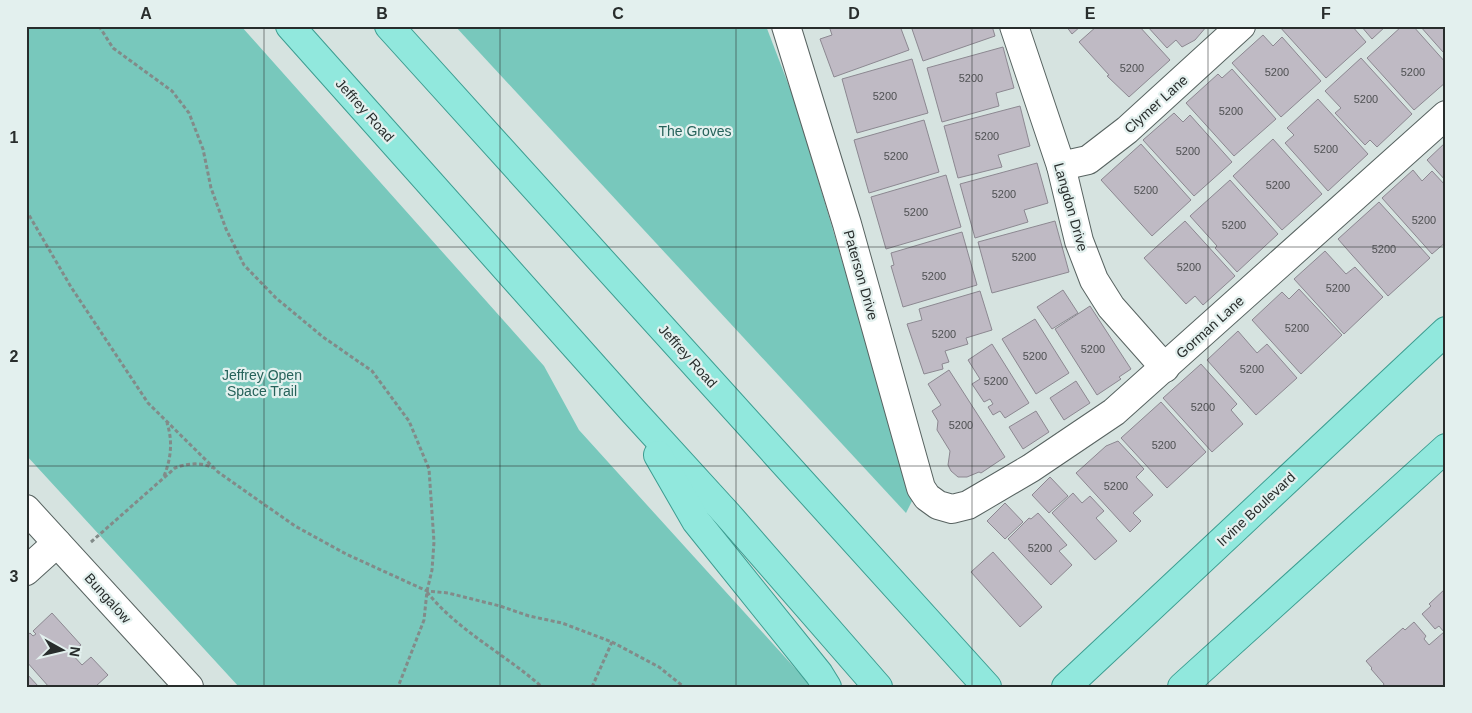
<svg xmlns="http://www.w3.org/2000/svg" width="1472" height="713" font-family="Arial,sans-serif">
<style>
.green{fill:#78c8bc}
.building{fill:#bfbac4;stroke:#8c8891}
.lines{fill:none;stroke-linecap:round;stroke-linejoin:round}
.minor-casing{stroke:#586361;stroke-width:30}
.major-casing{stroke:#3d9d91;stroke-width:30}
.path{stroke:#828b89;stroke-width:3;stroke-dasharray:4 2.5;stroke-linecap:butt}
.minor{stroke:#fff;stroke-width:28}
.major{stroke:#91e8dd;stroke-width:28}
.grid{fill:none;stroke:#282d2c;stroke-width:1;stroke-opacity:0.55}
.labels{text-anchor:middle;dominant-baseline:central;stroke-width:4.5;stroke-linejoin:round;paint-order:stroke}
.number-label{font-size:11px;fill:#4e5052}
.street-label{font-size:14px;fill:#282d2c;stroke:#e3f0ee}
.park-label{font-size:14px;fill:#26625a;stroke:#e3f0ee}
.neatline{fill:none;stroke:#282d2c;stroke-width:2}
.grid-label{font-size:16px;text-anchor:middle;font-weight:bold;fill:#282d2c}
</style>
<rect width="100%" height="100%" fill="#d6e3e0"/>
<!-- green -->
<g class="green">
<polygon points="26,26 241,26 544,366 579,430 812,687 239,687 26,455"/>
<polygon points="455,26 766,26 794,99 910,489 912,501 906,513"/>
</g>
<!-- building -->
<g class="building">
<polygon points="829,26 900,26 909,50 834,77 820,39 832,35"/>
<polygon points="921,26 992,26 995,36 923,61 912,29"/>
<polygon points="1066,26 1081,26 1072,34"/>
<polygon points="1097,26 1139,26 1170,60 1129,97 1107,76 1109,75 1079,42"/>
<polygon points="1147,26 1207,26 1195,40 1182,47 1176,40 1167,48"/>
<polygon points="1279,26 1352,26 1366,42 1326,78"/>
<polygon points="1361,26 1386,26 1372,39"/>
<polygon points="1402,26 1413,26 1446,63 1446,82 1414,110 1367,58"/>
<polygon points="1420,26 1446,26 1446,49 1443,52"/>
<polygon points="1263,35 1273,46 1282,37 1321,81 1281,117 1232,63"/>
<polygon points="1003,47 1014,88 996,93 999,106 942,122 927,68"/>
<polygon points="1361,58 1412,114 1377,147 1370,140 1365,145 1335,113 1341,108 1325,91"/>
<polygon points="912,59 928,113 857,133 842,79"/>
<polygon points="1232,69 1276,119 1234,156 1186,103 1218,74 1222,78"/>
<polygon points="1318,99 1368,154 1328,191 1285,143 1294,135 1287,128"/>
<polygon points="1020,106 1030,146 998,155 1002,167 958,178 944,126"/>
<polygon points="1174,113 1183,122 1190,115 1232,162 1194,196 1143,140"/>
<polygon points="924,120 939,172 869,193 854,140"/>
<polygon points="1273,139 1322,194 1282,230 1233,176"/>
<polygon points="1446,142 1446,181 1427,160"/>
<polygon points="1141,144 1191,200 1152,236 1101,180"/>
<polygon points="1037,163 1048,203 1024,210 1028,222 975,238 960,184"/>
<polygon points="1413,170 1422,181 1432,171 1446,186 1446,242 1432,254 1382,198"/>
<polygon points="946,175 961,227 886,249 871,197"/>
<polygon points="1230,180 1278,234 1237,272 1215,248 1217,246 1190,216"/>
<polygon points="1379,202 1430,258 1388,296 1338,239"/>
<polygon points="1055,221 1069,272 992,293 978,242"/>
<polygon points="1185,221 1235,276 1203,305 1195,296 1186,304 1144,258"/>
<polygon points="962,232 977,285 903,307 891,266 894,265 891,253"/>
<polygon points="1325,251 1346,274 1355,267 1383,297 1344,334 1294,279"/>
<polygon points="1299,289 1342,335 1301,374 1252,320 1282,292 1289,299"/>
<polygon points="1063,290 1078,313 1052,329 1037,307"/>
<polygon points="980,291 992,330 966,338 968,344 945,351 949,362 942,364 943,369 924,374 907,324 922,320 919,309"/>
<polygon points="1090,306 1131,369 1119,377 1121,379 1097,395 1055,329"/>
<polygon points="1035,319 1069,373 1036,394 1002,339"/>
<polygon points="1238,331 1257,353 1267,344 1297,378 1256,415 1207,360"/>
<polygon points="992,344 1029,403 1005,418 1000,411 993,415 988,407 993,404 990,399 984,402 972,384 980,379 968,360"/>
<polygon points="1201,364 1237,404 1231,410 1243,424 1212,452 1163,398"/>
<polygon points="949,370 1005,457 981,473 979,472 967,477 958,477 951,471 948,465 950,451 937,430 938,421 932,411 941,405 928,384"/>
<polygon points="1076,381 1090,403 1064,420 1050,398"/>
<polygon points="1161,402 1206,452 1167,488 1121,438"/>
<polygon points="1036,411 1049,432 1023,449 1009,427"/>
<polygon points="1118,441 1144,469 1136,477 1153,495 1133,513 1141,521 1130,532 1076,473 1106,446"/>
<polygon points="1050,477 1068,496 1049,513 1032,495"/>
<polygon points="1073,493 1082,503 1090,496 1104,511 1096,518 1117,541 1095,560 1052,513"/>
<polygon points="1005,503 1023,522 1005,539 987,521"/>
<polygon points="1038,513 1067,545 1059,551 1072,565 1051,585 1008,539 1029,518 1031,519"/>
<polygon points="993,552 1042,607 1020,627 971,572"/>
<polygon points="1446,588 1446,687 1382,687 1384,684 1371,669 1372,668 1366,661 1403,628 1405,630 1414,622 1426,636 1424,639 1429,645 1444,632 1439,626 1435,629 1422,614 1431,606 1429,604"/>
<polygon points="52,613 81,645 71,653 82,665 91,657 108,675 95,687 49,687 26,661 26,636 30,633 33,636 36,634 33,631"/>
<polygon points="26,673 39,687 26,687"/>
</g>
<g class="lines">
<defs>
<g id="minor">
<polyline points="786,26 847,224 921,488 927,497 938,505 952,509 968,505 1031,468 1114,412 1446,115"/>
<polyline points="1014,26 1061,166 1079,241 1094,280 1111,307 1165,368"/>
<polyline points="1061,166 1088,160 1127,130 1241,26"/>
<polyline points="26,509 189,687"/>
<polyline points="26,571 57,543"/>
</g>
<g id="major">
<polyline points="290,26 634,412 728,515 878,687"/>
<polyline points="389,26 987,687"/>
<polyline points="658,455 696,521 819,674 827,687"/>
<polyline points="1066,687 1446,331"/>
<polyline points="1182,687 1446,448"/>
</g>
</defs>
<!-- minor casing -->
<use href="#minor" class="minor-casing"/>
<!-- major casing -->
<use href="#major" class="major-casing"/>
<!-- path -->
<g class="path">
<polyline points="99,26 113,48 172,91 189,113 203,149 211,188 226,229 244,265 276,298 323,337 372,371 409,421 429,469 434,542 432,570 427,591 424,620 398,687"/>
<polyline points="26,210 71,287 148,403 218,472 295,526 346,554 427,591 448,593 500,606 529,616 562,623 612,642 659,667 684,687"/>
<path d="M164 476C171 459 173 441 167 423"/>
<path d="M91 542 175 468C187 463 202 462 213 468"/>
<path d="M427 592C458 631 505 654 542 687"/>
<polyline points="592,687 612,642"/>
</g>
<!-- minor -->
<use href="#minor" class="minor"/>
<!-- major -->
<use href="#major" class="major"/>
</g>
<!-- grid -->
<path class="grid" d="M264 26V687M500 26V687M736 26V687M972 26V687M1208 26V687M26 247H1446M26 466H1446"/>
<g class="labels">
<!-- number labels -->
<g class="number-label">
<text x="1132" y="68">5200</text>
<text x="1277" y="72">5200</text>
<text x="1413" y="72">5200</text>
<text x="971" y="78">5200</text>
<text x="885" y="96">5200</text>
<text x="1366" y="99">5200</text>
<text x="1231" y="111">5200</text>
<text x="987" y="136">5200</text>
<text x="1326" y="149">5200</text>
<text x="1188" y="151">5200</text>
<text x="896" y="156">5200</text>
<text x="1278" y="185">5200</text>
<text x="1146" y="190">5200</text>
<text x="1004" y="194">5200</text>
<text x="916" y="212">5200</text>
<text x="1424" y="220">5200</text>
<text x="1234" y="225">5200</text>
<text x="1384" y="249">5200</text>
<text x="1024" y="257">5200</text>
<text x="1189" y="267">5200</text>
<text x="934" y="276">5200</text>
<text x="1338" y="288">5200</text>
<text x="1297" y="328">5200</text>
<text x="944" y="334">5200</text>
<text x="1093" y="349">5200</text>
<text x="1035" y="356">5200</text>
<text x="1252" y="369">5200</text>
<text x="996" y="381">5200</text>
<text x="1203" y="407">5200</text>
<text x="961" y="425">5200</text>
<text x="1164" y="445">5200</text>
<text x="1116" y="486">5200</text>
<text x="1040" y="548">5200</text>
</g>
<!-- street labels -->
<g class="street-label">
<text transform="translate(1156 104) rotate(-42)">Clymer Lane</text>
<text transform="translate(365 110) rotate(48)">Jeffrey Road</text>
<text transform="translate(1071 207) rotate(74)">Langdon Drive</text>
<text transform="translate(861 275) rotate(74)">Paterson Drive</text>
<text transform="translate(1210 327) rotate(-42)">Gorman Lane</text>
<text transform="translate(688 356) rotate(48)">Jeffrey Road</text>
<text transform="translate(1256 509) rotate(-43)">Irvine Boulevard</text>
<text transform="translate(108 598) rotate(48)">Bungalow</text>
</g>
<!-- park labels -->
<g class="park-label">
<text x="695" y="131">The Groves</text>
<text x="262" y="375">Jeffrey Open<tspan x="262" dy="16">Space Trail</tspan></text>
</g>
</g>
<!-- border -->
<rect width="1472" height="713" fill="none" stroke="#e3f0ee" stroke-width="55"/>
<!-- north arrow -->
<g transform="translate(62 650) rotate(98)" stroke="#e3f0ee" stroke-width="4" paint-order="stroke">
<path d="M0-4L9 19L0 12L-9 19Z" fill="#282d2c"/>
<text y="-8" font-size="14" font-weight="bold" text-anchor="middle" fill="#282d2c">N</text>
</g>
<rect x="28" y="28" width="1416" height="658" class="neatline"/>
<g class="grid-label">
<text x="146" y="19">A</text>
<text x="382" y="19">B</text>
<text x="618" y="19">C</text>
<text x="854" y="19">D</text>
<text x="1090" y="19">E</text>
<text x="1326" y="19">F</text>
<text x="14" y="143">1</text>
<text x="14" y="362">2</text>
<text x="14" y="582">3</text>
</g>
</svg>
